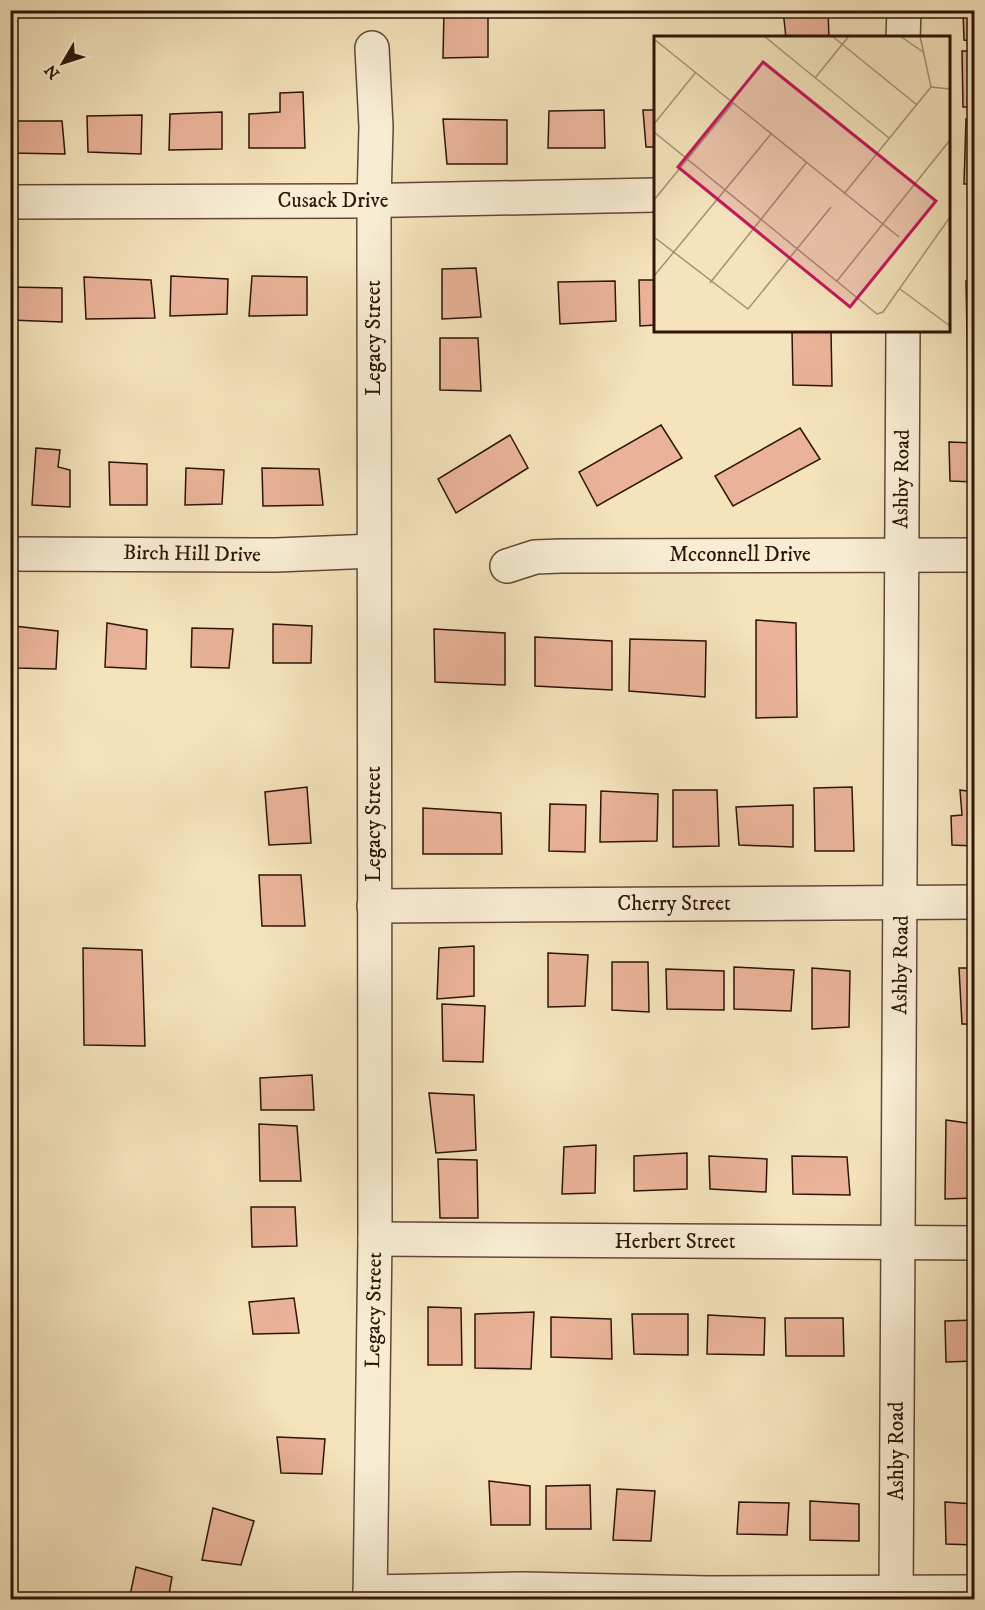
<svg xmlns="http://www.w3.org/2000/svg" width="985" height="1610" font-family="'IM FELL DW Pica',serif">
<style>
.building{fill:#eab399;stroke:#2e1509;stroke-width:1.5}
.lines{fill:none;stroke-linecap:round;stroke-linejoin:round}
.minor-casing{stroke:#604836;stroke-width:36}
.minor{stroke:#f8edd3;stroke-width:33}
.labels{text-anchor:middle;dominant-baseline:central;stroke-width:4.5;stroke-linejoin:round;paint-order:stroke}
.street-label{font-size:21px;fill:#2e1509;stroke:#f8edd3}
.inset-road{fill:none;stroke:#a59174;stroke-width:1.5}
.view{fill:#c2185b;fill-opacity:0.15;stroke:#c2185b;stroke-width:3}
.inset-edge{fill:none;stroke:#2e1509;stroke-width:3}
</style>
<rect width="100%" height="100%" fill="#f4e3bb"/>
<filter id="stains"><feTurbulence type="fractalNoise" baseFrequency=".00333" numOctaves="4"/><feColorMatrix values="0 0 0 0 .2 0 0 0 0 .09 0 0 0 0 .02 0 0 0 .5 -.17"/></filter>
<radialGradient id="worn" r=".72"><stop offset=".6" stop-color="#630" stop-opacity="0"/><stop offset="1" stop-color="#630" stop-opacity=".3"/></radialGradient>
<!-- building -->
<g class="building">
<polygon points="444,10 488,10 488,57 443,58"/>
<polygon points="783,10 828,10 829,38 786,38"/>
<polygon points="963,10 974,10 974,41 964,40"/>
<polygon points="962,51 974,51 974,107 963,107"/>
<polygon points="303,92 305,148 249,148 249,114 280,112 280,93"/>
<polygon points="604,110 605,148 548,148 549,111"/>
<polygon points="643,110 655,110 655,147 646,147"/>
<polygon points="222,112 222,149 169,150 170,114"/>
<polygon points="142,115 141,154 88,152 87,116"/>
<polygon points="443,119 507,120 507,164 447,164"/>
<polygon points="966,119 974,119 974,184 964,184"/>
<polygon points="10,121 62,121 65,154 10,153"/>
<polygon points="476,268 481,317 442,319 442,269"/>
<polygon points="171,276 228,279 227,314 170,316"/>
<polygon points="252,276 307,277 307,315 249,316"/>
<polygon points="84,277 151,280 155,318 86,319"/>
<polygon points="639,280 655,280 655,325 640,326"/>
<polygon points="615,281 616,321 560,324 558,282"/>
<polygon points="966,281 974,281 974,380 968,381"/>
<polygon points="10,287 62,288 62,322 10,320"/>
<polygon points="792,330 831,330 832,386 793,385"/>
<polygon points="440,338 478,338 481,391 440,390"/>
<polygon points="661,425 682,458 597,506 579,472"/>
<polygon points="800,428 820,459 733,506 715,476"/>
<polygon points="510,435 528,468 456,513 438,479"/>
<polygon points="949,442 974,443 974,482 950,481"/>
<polygon points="36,448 60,450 58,467 70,470 70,507 32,505"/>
<polygon points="109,462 147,464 147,505 110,505"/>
<polygon points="186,468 224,470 222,504 185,505"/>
<polygon points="262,468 319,469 323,505 263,506"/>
<polygon points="756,620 796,623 797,717 756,718"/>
<polygon points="107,623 147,630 146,669 105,667"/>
<polygon points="273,624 312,626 311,663 273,663"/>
<polygon points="14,626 58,631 56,669 16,668"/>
<polygon points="192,628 233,629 229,668 191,667"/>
<polygon points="434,629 505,633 505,685 435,682"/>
<polygon points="535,637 612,641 612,690 535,686"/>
<polygon points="630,639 706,641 705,697 629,691"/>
<polygon points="307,787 311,843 269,845 265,792"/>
<polygon points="852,787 854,851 815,851 814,788"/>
<polygon points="673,790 717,790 719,846 673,847"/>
<polygon points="960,790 974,792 974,846 952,845 951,816 962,815"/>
<polygon points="601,791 658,794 657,841 600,842"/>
<polygon points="550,804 586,805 585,852 549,851"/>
<polygon points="793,805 793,847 739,845 736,807"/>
<polygon points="423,808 501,813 502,854 423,854"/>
<polygon points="259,875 301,875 305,926 262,926"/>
<polygon points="474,946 474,996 437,999 439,948"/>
<polygon points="83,948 142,950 145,1046 84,1045"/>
<polygon points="548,953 588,955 585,1006 548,1007"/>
<polygon points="612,962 648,962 649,1012 612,1010"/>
<polygon points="734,967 794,970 791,1011 734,1009"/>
<polygon points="812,968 850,971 849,1027 812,1029"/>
<polygon points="959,968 974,968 974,1024 962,1024"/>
<polygon points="666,969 724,971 724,1010 667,1009"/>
<polygon points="442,1004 485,1006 483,1062 443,1061"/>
<polygon points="312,1075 314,1110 261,1110 260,1078"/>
<polygon points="429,1093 474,1095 476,1150 436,1153"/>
<polygon points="946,1120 974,1124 974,1198 945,1199"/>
<polygon points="259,1124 297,1126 301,1181 260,1181"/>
<polygon points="596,1145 595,1193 562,1194 564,1147"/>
<polygon points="687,1153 687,1189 634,1191 634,1156"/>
<polygon points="709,1156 767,1159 766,1192 710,1189"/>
<polygon points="792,1156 847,1157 850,1195 793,1194"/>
<polygon points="438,1159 477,1160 478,1218 440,1218"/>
<polygon points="251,1207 295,1207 297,1246 252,1247"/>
<polygon points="294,1298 299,1333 253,1334 249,1302"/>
<polygon points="428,1307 461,1308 462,1365 428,1365"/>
<polygon points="534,1312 531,1369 475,1368 475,1314"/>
<polygon points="632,1314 688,1314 688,1355 634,1354"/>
<polygon points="708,1315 765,1318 764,1355 707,1354"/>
<polygon points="551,1317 611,1319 612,1359 551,1357"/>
<polygon points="785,1318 843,1318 844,1356 786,1356"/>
<polygon points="974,1320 974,1361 946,1362 945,1321"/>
<polygon points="277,1437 325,1439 322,1474 281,1473"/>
<polygon points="489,1481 530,1486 530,1525 491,1525"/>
<polygon points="590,1485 591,1529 546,1529 546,1486"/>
<polygon points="617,1489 655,1491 651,1541 613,1540"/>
<polygon points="810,1501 859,1504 859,1541 810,1540"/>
<polygon points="739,1502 789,1503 787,1535 737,1534"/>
<polygon points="945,1502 974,1504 974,1545 946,1544"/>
<polygon points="213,1508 254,1521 241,1565 202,1560"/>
<polygon points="136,1567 172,1577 168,1600 129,1600"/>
</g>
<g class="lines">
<defs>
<g id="minor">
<polyline points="903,38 904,10"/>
<polyline points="10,202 352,201 655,195"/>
<polyline points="10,554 276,555 374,551"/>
<polyline points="507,566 535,557 561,556 974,555"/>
<polyline points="374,906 974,902"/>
<polyline points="375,1239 974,1243"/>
<polyline points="370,1592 524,1589 708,1593 974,1592"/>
<polyline points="370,1600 375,1239 374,201 376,127 372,48"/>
<polyline points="896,1600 903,330"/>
</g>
</defs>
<!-- minor casing -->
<use href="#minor" class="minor-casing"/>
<!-- minor -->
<use href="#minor" class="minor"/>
</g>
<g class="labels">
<!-- street labels -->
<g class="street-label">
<text x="333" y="201">Cusack Drive</text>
<text transform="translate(374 338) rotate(-90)">Legacy Street</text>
<text transform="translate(902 479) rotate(-89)">Ashby Road</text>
<text transform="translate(192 554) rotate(1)">Birch Hill Drive</text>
<text x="740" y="555">Mcconnell Drive</text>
<text transform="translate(374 824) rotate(-90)">Legacy Street</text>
<text x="674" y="904">Cherry Street</text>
<text transform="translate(901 965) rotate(-89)">Ashby Road</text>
<text x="675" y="1242">Herbert Street</text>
<text transform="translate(374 1310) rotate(-89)">Legacy Street</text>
<text transform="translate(897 1451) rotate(-90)">Ashby Road</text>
</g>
</g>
<!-- overview -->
<g transform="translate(654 36)">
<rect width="296" height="296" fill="#f4e3bb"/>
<path class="inset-road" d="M110 0 235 102M178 0 263 69M246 0 269 16M0 3 245 201M161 42 195 0M277 51 296 53M0 88 42 36M0 96 223 278 229 276 296 181M190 158 277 51 266 0M0 164 79 67M0 201 94 273 177 171M0 240 117 98M183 245 296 104M56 247 152 127M246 253 296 290"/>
<path class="view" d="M109 26 282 165 196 271 24 131Z"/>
<rect width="296" height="296" class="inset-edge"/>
</g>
<!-- margin -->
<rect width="985" height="1610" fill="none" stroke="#f4e3bb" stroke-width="36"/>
<rect x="12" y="12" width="961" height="1586" fill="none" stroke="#2e1509" stroke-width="3"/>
<rect x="18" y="18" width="949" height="1574" fill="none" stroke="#2e1509" stroke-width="1.5"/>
<!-- north arrow -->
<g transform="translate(63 63) rotate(231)" stroke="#f8edd3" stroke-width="4.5" paint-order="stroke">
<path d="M0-4.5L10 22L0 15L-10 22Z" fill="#2e1509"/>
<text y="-9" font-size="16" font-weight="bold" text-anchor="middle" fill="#2e1509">N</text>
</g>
<rect width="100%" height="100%" filter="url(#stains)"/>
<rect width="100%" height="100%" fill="url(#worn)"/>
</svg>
